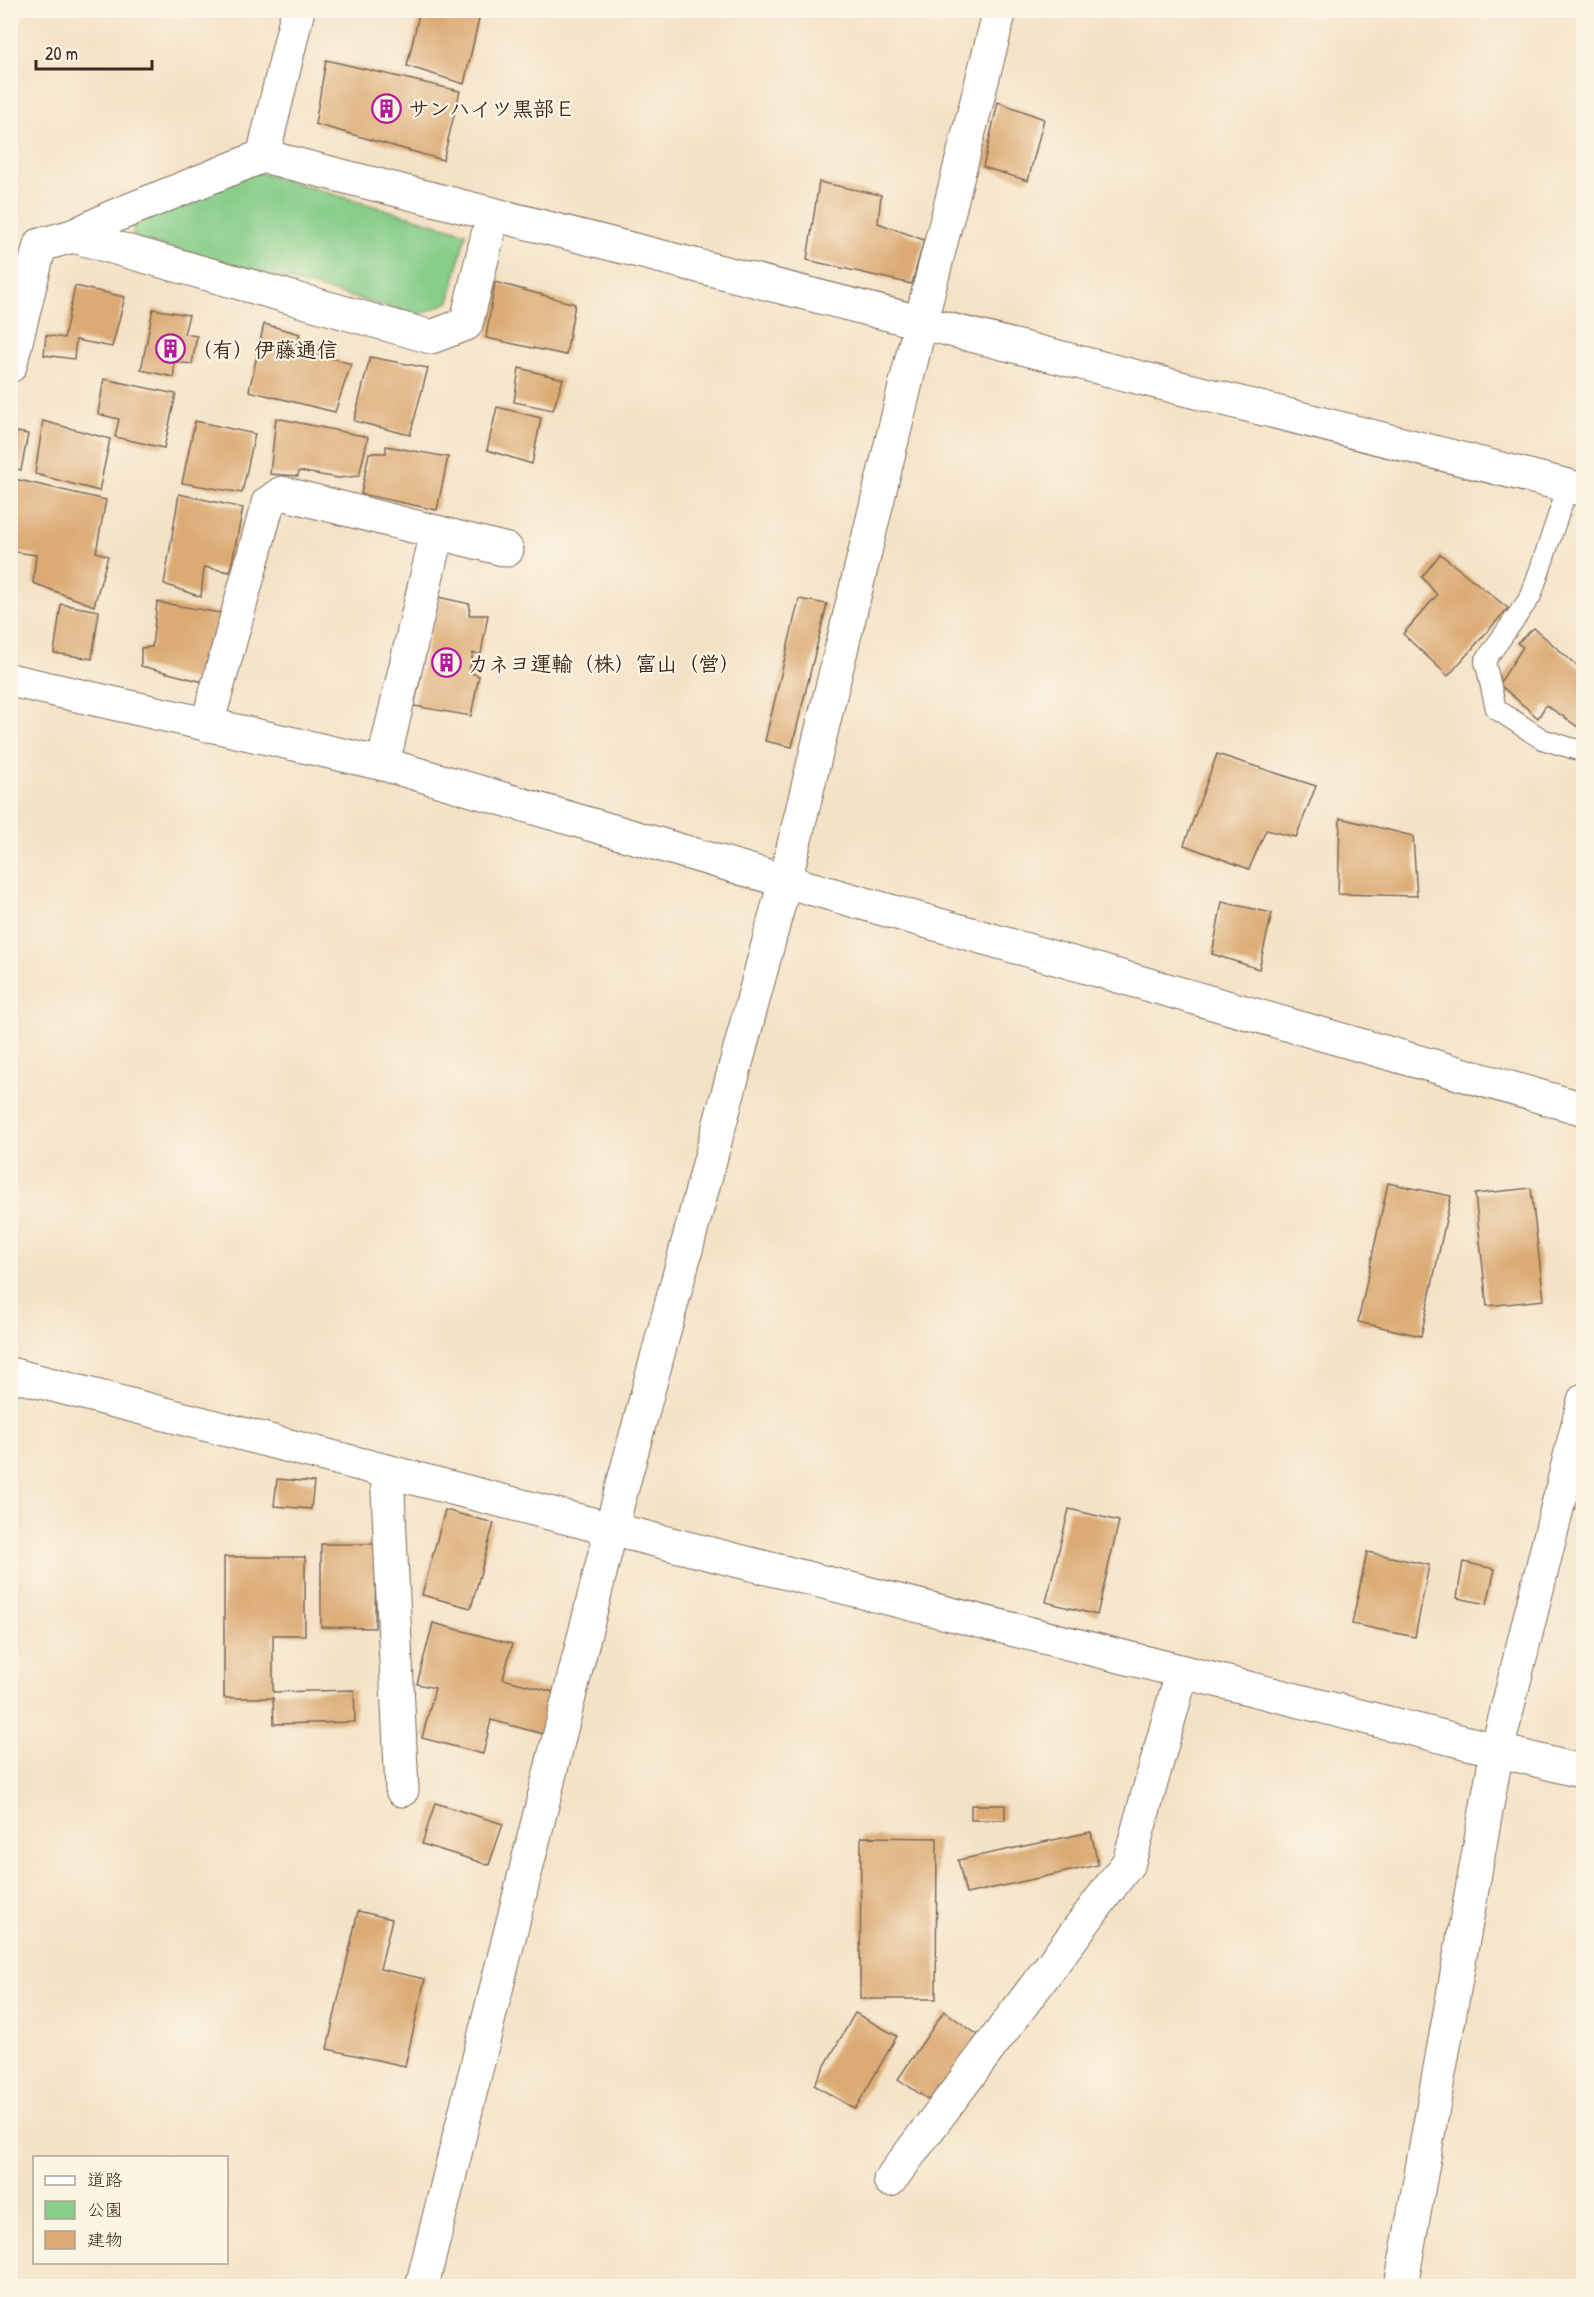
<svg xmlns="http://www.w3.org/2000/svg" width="1594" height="2297" font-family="'Patrick Hand','Klee One',sans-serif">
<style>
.green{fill:#87ce8a;stroke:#617c54;stroke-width:1.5}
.building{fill:#dcab75}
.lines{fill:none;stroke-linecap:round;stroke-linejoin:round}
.service-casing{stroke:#7c6a59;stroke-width:22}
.minor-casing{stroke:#7c6a59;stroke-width:35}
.tertiary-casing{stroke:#7c6a59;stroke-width:35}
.service{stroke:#fff;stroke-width:20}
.minor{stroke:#fff;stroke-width:33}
.tertiary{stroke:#fff;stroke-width:33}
.labels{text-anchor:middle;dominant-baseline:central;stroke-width:4.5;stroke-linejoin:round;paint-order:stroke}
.poi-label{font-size:21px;font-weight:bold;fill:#3b2a1e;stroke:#fcf5e5;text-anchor:start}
</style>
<rect width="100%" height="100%" fill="#fcf5e5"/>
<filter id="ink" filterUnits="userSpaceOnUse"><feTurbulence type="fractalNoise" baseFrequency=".0167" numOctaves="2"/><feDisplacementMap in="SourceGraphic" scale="12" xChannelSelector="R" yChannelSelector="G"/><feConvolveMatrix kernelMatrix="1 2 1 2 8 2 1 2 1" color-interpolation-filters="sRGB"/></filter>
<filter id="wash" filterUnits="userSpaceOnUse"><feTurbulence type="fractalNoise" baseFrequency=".008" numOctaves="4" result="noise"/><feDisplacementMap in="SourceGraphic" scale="24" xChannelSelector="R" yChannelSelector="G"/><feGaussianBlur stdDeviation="1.35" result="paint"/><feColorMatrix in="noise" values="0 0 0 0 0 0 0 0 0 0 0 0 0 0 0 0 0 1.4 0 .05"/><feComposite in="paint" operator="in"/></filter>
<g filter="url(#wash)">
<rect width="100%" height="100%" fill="#f4e2c6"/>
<!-- green -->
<polygon class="green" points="257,172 466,233 449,302 418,315 133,238 134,223"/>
<g id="blocks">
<!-- building -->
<g class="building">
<polygon points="420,10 481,10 464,84 407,66"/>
<polygon points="326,60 460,91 443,160 315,124"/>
<polygon points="998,102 1044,119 1028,181 983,167"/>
<polygon points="819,182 881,195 878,223 924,240 912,284 807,260"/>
<polygon points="495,282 575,304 566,355 486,338"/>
<polygon points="75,286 125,297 112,347 76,340 74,359 44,355 46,335 64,338"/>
<polygon points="153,309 189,315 184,334 197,336 192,364 174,362 174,377 141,370"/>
<polygon points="264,324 300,334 295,347 351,364 335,412 249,391"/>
<polygon points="370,357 428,368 410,435 354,421"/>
<polygon points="519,368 563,379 553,410 514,402"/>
<polygon points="104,379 176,394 164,448 115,437 119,419 98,414"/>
<polygon points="497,407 541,418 532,464 487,450"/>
<polygon points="276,418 368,437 359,476 338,478 299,471 298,476 270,474"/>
<polygon points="43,421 110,439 99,491 35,474"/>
<polygon points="195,421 255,434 242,493 182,483"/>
<polygon points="17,432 28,434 21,470 10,467 10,457"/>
<polygon points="386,446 448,457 437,510 361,494 369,453 386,453"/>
<polygon points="10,478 106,500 96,552 108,556 94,606 33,583 36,555 10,551"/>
<polygon points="179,494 243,508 230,572 204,567 201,597 164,584"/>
<polygon points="1440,554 1508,608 1448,676 1403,634 1437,595 1422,577"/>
<polygon points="438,597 470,604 469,615 488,615 481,654 473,653 469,672 479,676 471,716 414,706"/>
<polygon points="799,599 827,604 792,747 765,741"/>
<polygon points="157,602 221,613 203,682 141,666 141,648 152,647"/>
<polygon points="61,604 99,611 92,659 54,653"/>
<polygon points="1534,628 1584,672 1584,731 1546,705 1538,718 1499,684 1523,647 1517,643"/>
<polygon points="1217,754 1316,786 1296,837 1266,830 1249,869 1184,845"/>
<polygon points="1340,818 1413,836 1417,896 1338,894"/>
<polygon points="1222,902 1272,913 1259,969 1212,954"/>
<polygon points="1388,1183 1451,1196 1421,1336 1358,1322"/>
<polygon points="1531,1188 1544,1300 1487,1306 1475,1194"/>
<polygon points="277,1479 314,1482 311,1509 274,1506"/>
<polygon points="1069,1509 1119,1521 1097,1615 1046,1602"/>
<polygon points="445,1510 494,1523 471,1608 422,1595"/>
<polygon points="321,1544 376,1544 375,1628 321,1627"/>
<polygon points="1367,1552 1429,1565 1415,1637 1352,1624"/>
<polygon points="224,1557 305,1557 305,1635 273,1635 273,1692 354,1690 355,1722 274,1724 273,1698 224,1698"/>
<polygon points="1463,1562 1495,1569 1487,1604 1457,1598"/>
<polygon points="433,1623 512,1644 503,1679 558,1693 547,1735 491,1720 483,1754 422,1738 435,1688 417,1684"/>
<polygon points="435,1803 503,1824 489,1865 422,1844"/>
<rect x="971" y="1805" width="34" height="15"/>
<polygon points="1091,1832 1098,1865 966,1894 958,1860"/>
<polygon points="861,1837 937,1838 936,1999 860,1999"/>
<polygon points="358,1911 392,1919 380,1969 425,1979 405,2066 327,2049"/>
<polygon points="944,2011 978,2035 932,2102 898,2079"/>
<polygon points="855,2013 897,2036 855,2109 814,2085"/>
</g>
</g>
</g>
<g filter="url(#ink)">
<use href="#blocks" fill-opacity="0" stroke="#7c6a59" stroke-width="1.5"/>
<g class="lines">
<defs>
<polyline id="service" points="1568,486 1531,596 1485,661 1496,709 1542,739 1584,752"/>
<g id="minor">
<polyline points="263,156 298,10"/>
<polyline points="73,236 431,337 466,324 493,214"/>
<polyline points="10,366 40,245 73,236 112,217 263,156 1584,490"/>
<polyline points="207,725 268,503 282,493 507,550"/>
<polyline points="383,764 437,532"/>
<polyline points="10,1374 611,1529 1584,1772"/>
<polyline points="387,1471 402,1790"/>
<polyline points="890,2180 1129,1862 1182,1672"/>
<polyline points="422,2286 611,1529 785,881 921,321 1000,10"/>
<polyline points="1401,2286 1497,1750 1584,1400"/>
</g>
<polyline id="tertiary" points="10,680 383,764 785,881 1584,1109"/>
</defs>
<!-- service casing -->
<use href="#service" class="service-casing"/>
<!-- minor casing -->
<use href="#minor" class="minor-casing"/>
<!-- tertiary casing -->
<use href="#tertiary" class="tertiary-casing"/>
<!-- service -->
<use href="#service" class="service"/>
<!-- minor -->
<use href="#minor" class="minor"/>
<!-- tertiary -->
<use href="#tertiary" class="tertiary"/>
</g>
</g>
<!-- icons -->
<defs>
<symbol id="building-ring" viewBox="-11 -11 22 22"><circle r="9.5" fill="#fcf5e5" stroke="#b5179e" stroke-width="1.5"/><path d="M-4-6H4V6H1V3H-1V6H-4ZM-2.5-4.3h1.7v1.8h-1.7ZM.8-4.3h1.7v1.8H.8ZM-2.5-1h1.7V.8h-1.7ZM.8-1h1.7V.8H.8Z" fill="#b5179e"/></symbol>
</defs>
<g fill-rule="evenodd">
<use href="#building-ring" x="370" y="92" width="33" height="33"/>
<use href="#building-ring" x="154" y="332" width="33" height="33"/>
<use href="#building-ring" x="430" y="646" width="33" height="33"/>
</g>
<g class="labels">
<!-- poi labels -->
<g class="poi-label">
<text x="408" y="108">サンハイツ黒部Ｅ</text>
<text x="191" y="349">（有）伊藤通信</text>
<text x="468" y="663">カネヨ運輸（株）富山（営）</text>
</g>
</g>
<!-- margin -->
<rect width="1594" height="2297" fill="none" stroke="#fcf5e5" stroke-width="36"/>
<!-- legend -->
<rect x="33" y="2156" width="195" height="108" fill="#fcf5e5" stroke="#afa495" stroke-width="1.5"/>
<rect x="45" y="2176" width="30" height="9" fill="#ffffff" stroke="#afa495" stroke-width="1.5"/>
<text x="87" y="2186" font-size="18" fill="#3b2a1e">道路</text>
<rect x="45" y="2201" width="30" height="18" fill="#87ce8a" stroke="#afa495" stroke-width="1.5"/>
<text x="87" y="2216" font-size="18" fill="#3b2a1e">公園</text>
<rect x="45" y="2231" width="30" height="18" fill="#dcab75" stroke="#afa495" stroke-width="1.5"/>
<text x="87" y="2246" font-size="18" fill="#3b2a1e">建物</text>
<!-- scale -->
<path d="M36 60v9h116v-9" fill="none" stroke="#3b2a1e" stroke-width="3"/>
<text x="45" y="60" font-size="18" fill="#3b2a1e" stroke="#fcf5e5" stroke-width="4.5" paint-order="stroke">20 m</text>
</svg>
